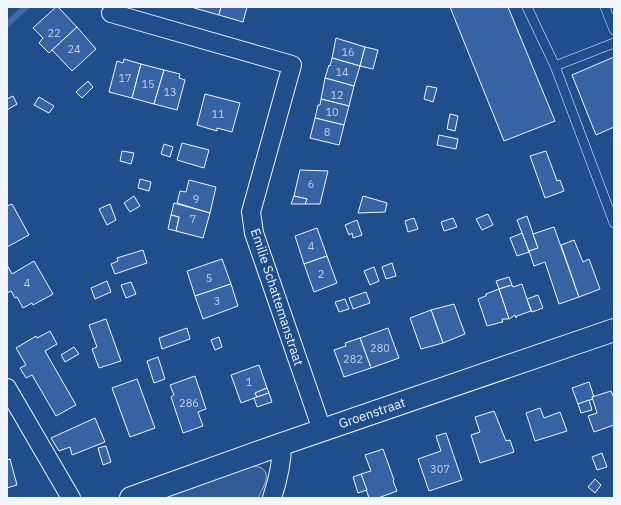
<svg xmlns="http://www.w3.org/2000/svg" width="621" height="505" font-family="'IBM Plex Sans',sans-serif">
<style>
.green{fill:#305b95;stroke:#a8bbd7}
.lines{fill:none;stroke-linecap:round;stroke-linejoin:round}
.stream{stroke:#446ba0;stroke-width:6}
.building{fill:#3563a3;stroke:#f2f6ff}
.service-casing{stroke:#f2f6ff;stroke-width:10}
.minor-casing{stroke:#f2f6ff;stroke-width:20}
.tertiary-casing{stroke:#f2f6ff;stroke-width:24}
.service{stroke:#1f4e8c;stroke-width:9}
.minor{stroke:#1f4e8c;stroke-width:18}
.tertiary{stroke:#1f4e8c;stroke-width:22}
.labels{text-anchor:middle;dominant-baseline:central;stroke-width:3;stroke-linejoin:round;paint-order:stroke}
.number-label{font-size:11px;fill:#c3d1e8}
.street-label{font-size:13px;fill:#f2f6ff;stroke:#1f4e8c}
</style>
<rect width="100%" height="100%" fill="#1f4e8c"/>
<!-- green -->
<path class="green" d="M249 466C252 466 256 466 259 467 274 473 262 489 258 498H160Z"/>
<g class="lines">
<!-- stream -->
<polyline class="stream" points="7,24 26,7"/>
</g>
<!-- building -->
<g class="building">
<polygon points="56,7 58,7 77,27 49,53 39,43 43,38 33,28"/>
<polygon points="195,7 221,7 219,15 194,8"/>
<polygon points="221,7 247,7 243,22 219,15"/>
<polygon points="450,7 508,7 555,121 504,141"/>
<polygon points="77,27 96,49 72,71 52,50"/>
<polygon points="336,38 365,47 360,66 332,58"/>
<polygon points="365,47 378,50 373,69 360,66"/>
<polygon points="614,57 614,127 596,135 572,75"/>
<polygon points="332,58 360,66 354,86 325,78 329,65 330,66"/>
<polygon points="124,59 141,64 132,98 109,92 117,61 123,63"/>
<polygon points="141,64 164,70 154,104 132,98"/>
<polygon points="164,70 180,74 179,78 185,80 177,110 154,104"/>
<polygon points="325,78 354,86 349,106 321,99"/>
<polygon points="88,81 93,87 82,98 76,92"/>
<polygon points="427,86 437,88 433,102 424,99"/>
<polygon points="205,94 240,103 232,132 217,128 217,131 197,125"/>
<polygon points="13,96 17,104 7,110 7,99"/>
<polygon points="39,97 54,106 49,113 34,105"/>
<polygon points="321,99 349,106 344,125 315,118 318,105 320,105"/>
<polygon points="450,114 458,116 455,131 447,129"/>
<polygon points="315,118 344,125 339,145 310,138"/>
<polygon points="439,135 458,139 456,149 437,145"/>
<polygon points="182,143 209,150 204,168 177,160"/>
<polygon points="164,144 173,147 170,157 161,154"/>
<polygon points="122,151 134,153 131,164 120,161"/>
<polygon points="546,151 557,181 560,180 564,191 545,198 530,156"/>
<polygon points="300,170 328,171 320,204 305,204 307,199 294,196"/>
<polygon points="140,179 151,182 149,191 138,188"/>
<polygon points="189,180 216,187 210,213 177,203 180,191 186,192"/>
<polygon points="134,196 140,206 130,212 124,203"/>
<polygon points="294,196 307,199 305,204 291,204"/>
<polygon points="363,196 387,203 385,212 358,213"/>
<polygon points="174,203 210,213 203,238 176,231 179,217 171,215"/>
<polygon points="12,204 29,235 7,247 7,206"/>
<polygon points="110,204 116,220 107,225 99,209"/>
<polygon points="488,214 493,225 482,230 476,219"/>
<polygon points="171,215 179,217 176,231 168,229"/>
<polygon points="527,216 538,248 529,251 517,220"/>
<polygon points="414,218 418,229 408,232 405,221"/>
<polygon points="453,218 457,227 444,231 441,222"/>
<polygon points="357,220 362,235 353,238 352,233 349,235 345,225"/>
<polygon points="554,227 579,297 559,304 545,262 534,266 529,251 538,248 533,234"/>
<polygon points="317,228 327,256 304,264 295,236"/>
<polygon points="522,233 529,252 517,256 510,238"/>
<polygon points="574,240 583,262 589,259 600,289 579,297 561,245"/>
<polygon points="143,250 147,263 115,274 111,264 118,261 117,258"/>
<polygon points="327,256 337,283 314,292 304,264"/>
<polygon points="222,259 231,284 195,296 187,271"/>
<polygon points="34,261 53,294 33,305 32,303 23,308 17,297 15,298 11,291 7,293 7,265 12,274"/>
<polygon points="392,263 396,276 386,279 382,267"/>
<polygon points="374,267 379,281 370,285 364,271"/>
<polygon points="509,277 512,285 499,289 496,281"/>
<polygon points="107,281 111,292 95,299 91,288"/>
<polygon points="131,282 136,294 126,298 121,285"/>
<polygon points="231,284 238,306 203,319 195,296"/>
<polygon points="522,284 531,311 517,316 516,318 515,315 509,319 499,289 512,285 513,287"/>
<polygon points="499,289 509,319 502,319 503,322 502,322 487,326 478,299 486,296 486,294"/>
<polygon points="366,292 370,303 353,309 349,298"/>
<polygon points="538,295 543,308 532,312 527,299"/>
<polygon points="345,299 349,309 339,312 335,302"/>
<polygon points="454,304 465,334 443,343 431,310"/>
<polygon points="431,310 443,343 421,349 410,318"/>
<polygon points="106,319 121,361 99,368 92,349 97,347 89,325"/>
<polygon points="187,328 190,339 162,349 159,338"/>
<polygon points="388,328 399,358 371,368 360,338"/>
<polygon points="50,331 57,344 45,351 76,405 56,416 32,375 26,378 20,368 26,365 16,348 36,336 37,338"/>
<polygon points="219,337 222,347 215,350 211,340"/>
<polygon points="360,338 371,368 344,377 334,350 346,346 345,343"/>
<polygon points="74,347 79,354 65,362 61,355"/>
<polygon points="158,357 165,379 154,383 147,361"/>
<polygon points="259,365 267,388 255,393 257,397 241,403 231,375"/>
<polygon points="195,376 206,409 198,412 203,426 183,433 171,397 174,395 170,385"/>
<polygon points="137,379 155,428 130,437 112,388"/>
<polygon points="589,382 594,397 592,397 593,399 578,404 572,388"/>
<polygon points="267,388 269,393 257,397 255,393"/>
<polygon points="611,391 614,398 614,425 594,432 588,416 597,413 592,397"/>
<polygon points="269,393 272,402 257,407 254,398"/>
<polygon points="589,400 592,410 581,413 578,404"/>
<polygon points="540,408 544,418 560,412 567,431 535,441 526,413"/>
<polygon points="494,411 506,441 510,440 514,452 480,463 471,435 480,432 475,417"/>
<polygon points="95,418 105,442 72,455 70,447 59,451 51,438"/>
<polygon points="446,433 462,480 429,491 418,459 441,451 436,436"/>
<polygon points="106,446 111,462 103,465 98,448"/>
<polygon points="383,449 394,480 393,481 397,491 378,498 369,498 361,474 371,471 365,455"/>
<polygon points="602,453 607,467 597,470 592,457"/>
<polygon points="10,459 17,485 7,488 7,460"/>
<polygon points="361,474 367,490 358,493 353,477"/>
<polygon points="595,479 601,485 595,493 588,487"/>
</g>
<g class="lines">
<defs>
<g id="service">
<polyline points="527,7 555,66 614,223"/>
<polyline points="605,7 614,30"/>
<polyline points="555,66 614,43"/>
</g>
<g id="minor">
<polyline points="111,13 292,65 251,212 254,233 322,430"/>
<polyline points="7,388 71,498"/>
<path d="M272 498C278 480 282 463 282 444"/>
</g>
<polyline id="tertiary" points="131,498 282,444 614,330"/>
</defs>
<!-- service casing -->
<use href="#service" class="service-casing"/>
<!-- minor casing -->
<use href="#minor" class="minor-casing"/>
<!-- tertiary casing -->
<use href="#tertiary" class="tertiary-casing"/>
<!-- service -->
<use href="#service" class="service"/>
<!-- minor -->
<use href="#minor" class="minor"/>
<!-- tertiary -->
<use href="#tertiary" class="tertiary"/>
</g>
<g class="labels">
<!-- number labels -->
<g class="number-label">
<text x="54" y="33">22</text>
<text x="74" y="49">24</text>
<text x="348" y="52">16</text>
<text x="342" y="72">14</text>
<text x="125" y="78">17</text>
<text x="148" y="84">15</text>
<text x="170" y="92">13</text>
<text x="337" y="95">12</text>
<text x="332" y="112">10</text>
<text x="218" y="114">11</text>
<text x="327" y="132">8</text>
<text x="311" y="184">6</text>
<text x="196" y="199">9</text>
<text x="193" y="219">7</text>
<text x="311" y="246">4</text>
<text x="321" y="274">2</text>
<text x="209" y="278">5</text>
<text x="27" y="283">4</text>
<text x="217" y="301">3</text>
<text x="380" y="348">280</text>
<text x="353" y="359">282</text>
<text x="249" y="382">1</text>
<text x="189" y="403">286</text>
<text x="440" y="469">307</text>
</g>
<!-- street labels -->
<g class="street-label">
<text transform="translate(277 297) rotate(72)">Emilie Schattemanstraat</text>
<text transform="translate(372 413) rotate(-19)">Groenstraat</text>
</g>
</g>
<!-- border -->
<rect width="621" height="505" fill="none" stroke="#f2f6ff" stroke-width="16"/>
</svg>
